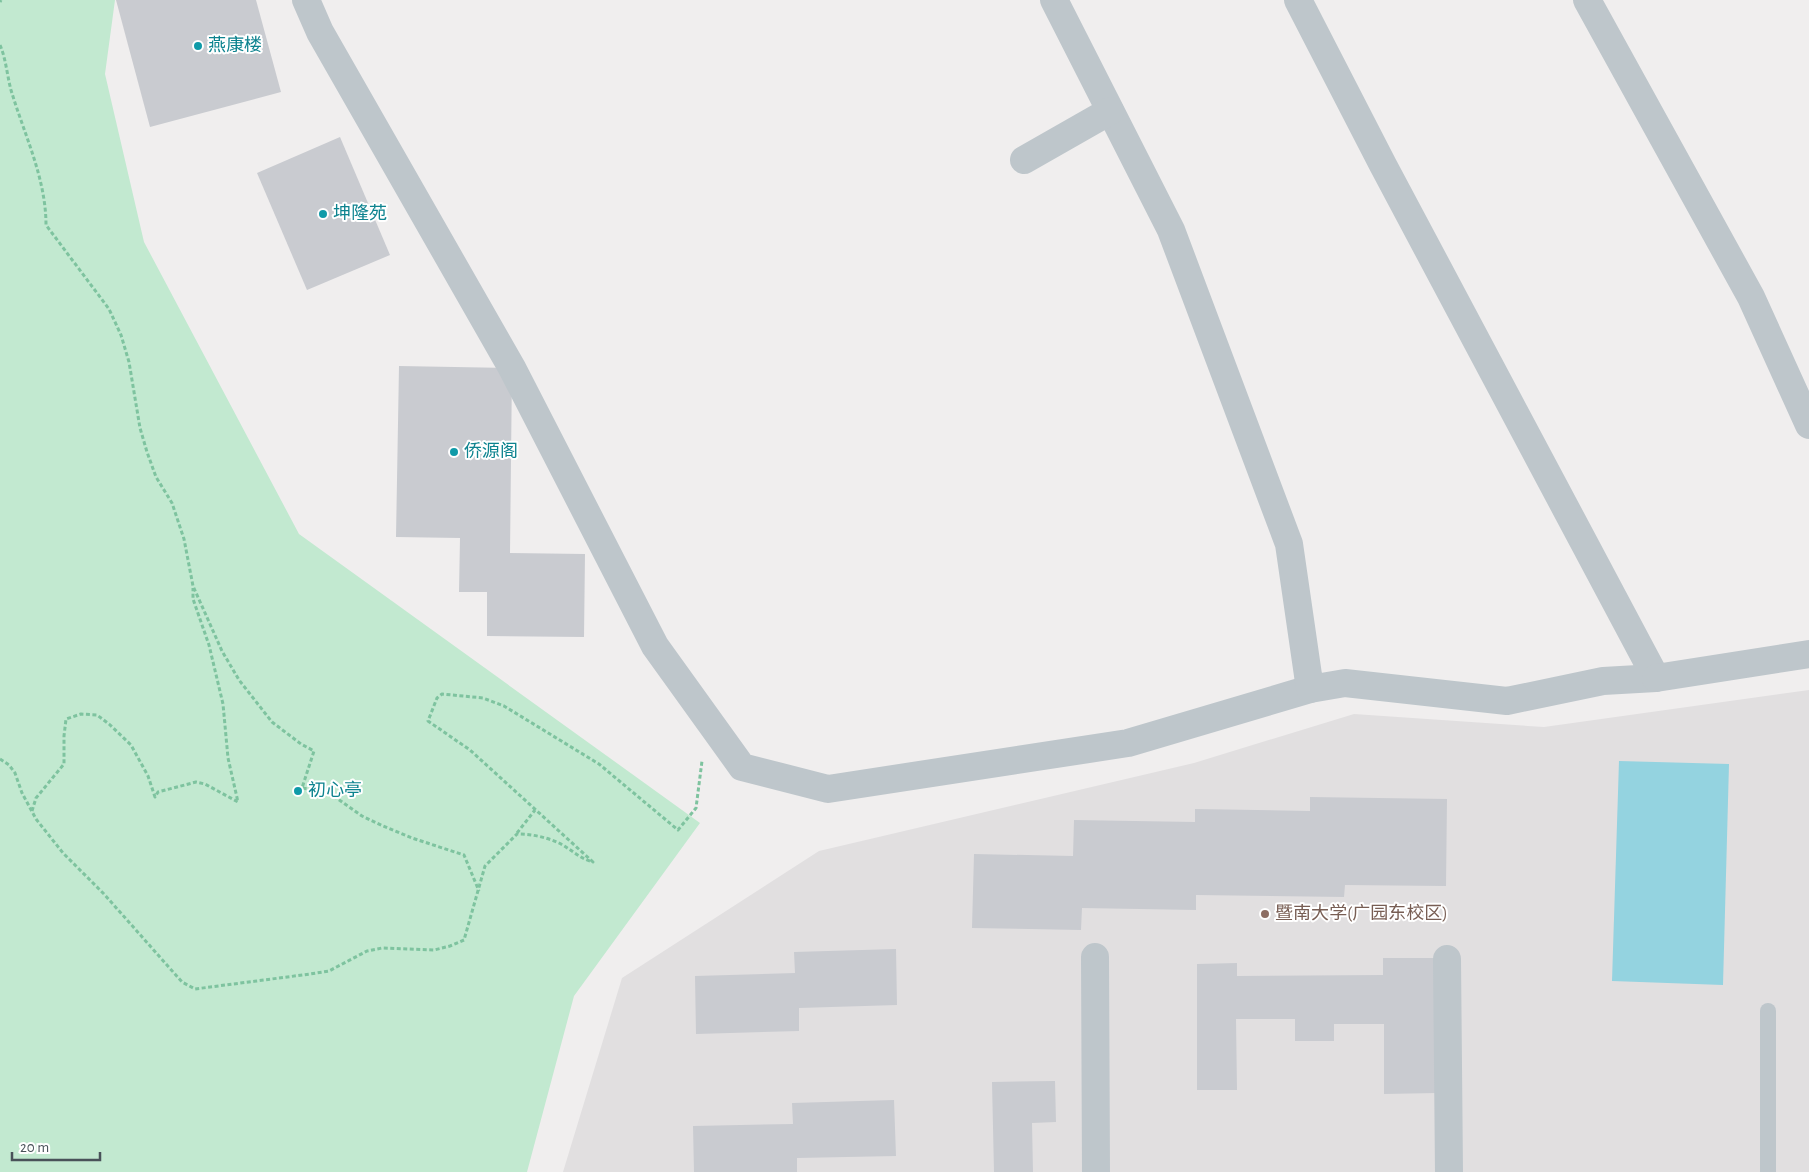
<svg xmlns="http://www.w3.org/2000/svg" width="1809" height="1172" font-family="'Alegreya Sans','Noto Sans SC',sans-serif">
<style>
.education{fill:#e1dfe0}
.green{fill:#c2e9d0}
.water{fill:#94d3e0}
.building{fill:#c9cbd0}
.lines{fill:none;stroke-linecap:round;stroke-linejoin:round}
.path{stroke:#7ec39f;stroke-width:3;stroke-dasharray:4 2.5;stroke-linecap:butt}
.service{stroke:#bec6cb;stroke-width:16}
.minor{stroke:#bec6cb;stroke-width:28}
.culture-dot{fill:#0f9aa8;stroke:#fff;stroke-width:2}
.education-dot{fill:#8d6e63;stroke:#fff;stroke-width:2}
.labels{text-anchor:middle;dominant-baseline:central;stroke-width:4;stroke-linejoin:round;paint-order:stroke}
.culture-label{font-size:18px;fill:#0d838f;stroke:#fff;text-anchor:start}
.education-label{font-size:18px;fill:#785e54;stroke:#fff;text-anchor:start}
</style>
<rect width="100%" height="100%" fill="#f0eeee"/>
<!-- education -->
<polygon class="education" points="1809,690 1809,1172 563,1172 622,978 819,851 1194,763 1354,714 1544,727"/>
<!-- green -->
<polygon class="green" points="0,0 115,0 105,74 144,242 299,534 700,823 574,996 527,1172 0,1172"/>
<!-- water -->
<polygon class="water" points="1619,761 1729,764 1723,985 1612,981"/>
<!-- building -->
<g class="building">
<polygon points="116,0 256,0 281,92 150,127"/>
<polygon points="340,137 390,255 307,290 257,173"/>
<polygon points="399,366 512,368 510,553 585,554 584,637 487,636 487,592 459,592 460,538 396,537"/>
<circle cx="298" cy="791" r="5"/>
<polygon points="1310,797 1447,799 1446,886 1345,885 1344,897 1196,895 1196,910 1082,908 1081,930 972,928 974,854 1073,856 1074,820 1195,822 1195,809 1310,811"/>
<polygon points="896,949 897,1005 799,1008 799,1031 696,1034 695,976 795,973 794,952"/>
<polygon points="1383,958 1436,958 1437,1093 1384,1094 1384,1024 1334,1024 1334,1041 1295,1041 1295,1019 1236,1019 1237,1090 1197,1090 1197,964 1237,963 1237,976 1383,975"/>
<polygon points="1055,1081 1056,1122 1032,1123 1033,1172 994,1172 992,1082"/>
<polygon points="894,1100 896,1156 797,1158 797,1172 694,1172 693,1126 793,1124 792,1103"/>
</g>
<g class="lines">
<!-- path -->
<g class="path">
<polyline points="0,2 1,0"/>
<path d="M0 45C6 59 7 75 11 90 24 134 46 178 46 225L109 309 121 335 129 362 140 428 147 452 156 477 172 503 184 539 193 586 222 651 239 680 272 722 301 744 314 751 302 788 328 792 362 816 383 826 412 838 464 855 479 891"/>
<path d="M0 759 9 765 15 773 22 793 36 819 63 853 104 894 182 982 195 989 310 974 329 971 367 951 382 948 434 950 450 946 464 940 485 866 517 834C531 834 546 837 559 843 571 849 580 859 593 862L470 750 428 721 437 698 442 694 483 698 504 706 599 764 678 830 696 808 702 761"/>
<polyline points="32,811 36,798 64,764 64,736 66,719 81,714 97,715 109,724 131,745 148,776 155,797 158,792 196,782 205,784 238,802 228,758 223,704 209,645 193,599 193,588"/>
<polyline points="517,833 535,810"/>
</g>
<!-- service -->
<polyline class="service" points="1768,1011 1768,1172"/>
<!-- minor -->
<g class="minor">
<polyline points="306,0 320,32 512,368 655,646 742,767 828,789 1128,743 1310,689"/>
<polyline points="1054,0 1171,230 1289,544 1310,689 1345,683 1507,701 1603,681 1656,678 1383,165 1298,0"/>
<polyline points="1587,0 1751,297 1809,425"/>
<polyline points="1024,160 1110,111"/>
<polyline points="1656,678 1809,654"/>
<polyline points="1095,957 1096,1172"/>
<polyline points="1447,959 1449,1172"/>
</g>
</g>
<!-- markers -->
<g class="culture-dot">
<circle cx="198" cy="46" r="5"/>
<circle cx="323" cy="214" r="5"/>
<circle cx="454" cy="452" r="5"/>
<circle cx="298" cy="791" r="5"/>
</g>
<circle class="education-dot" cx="1265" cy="914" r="5"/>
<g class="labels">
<!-- culture labels -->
<g class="culture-label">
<text x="208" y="46">燕康楼</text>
<text x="333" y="214">坤隆苑</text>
<text x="464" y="452">侨源阁</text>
<text x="308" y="791">初心亭</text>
</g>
<!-- education labels -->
<g class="education-label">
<text x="1275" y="914">暨南大学(广园东校区)</text>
</g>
</g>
<!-- scale -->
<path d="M12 1152v8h88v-8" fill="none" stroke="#495259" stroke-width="2.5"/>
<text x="20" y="1152" font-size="15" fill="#495259" stroke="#ffffff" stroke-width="4" paint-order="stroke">20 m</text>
</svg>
